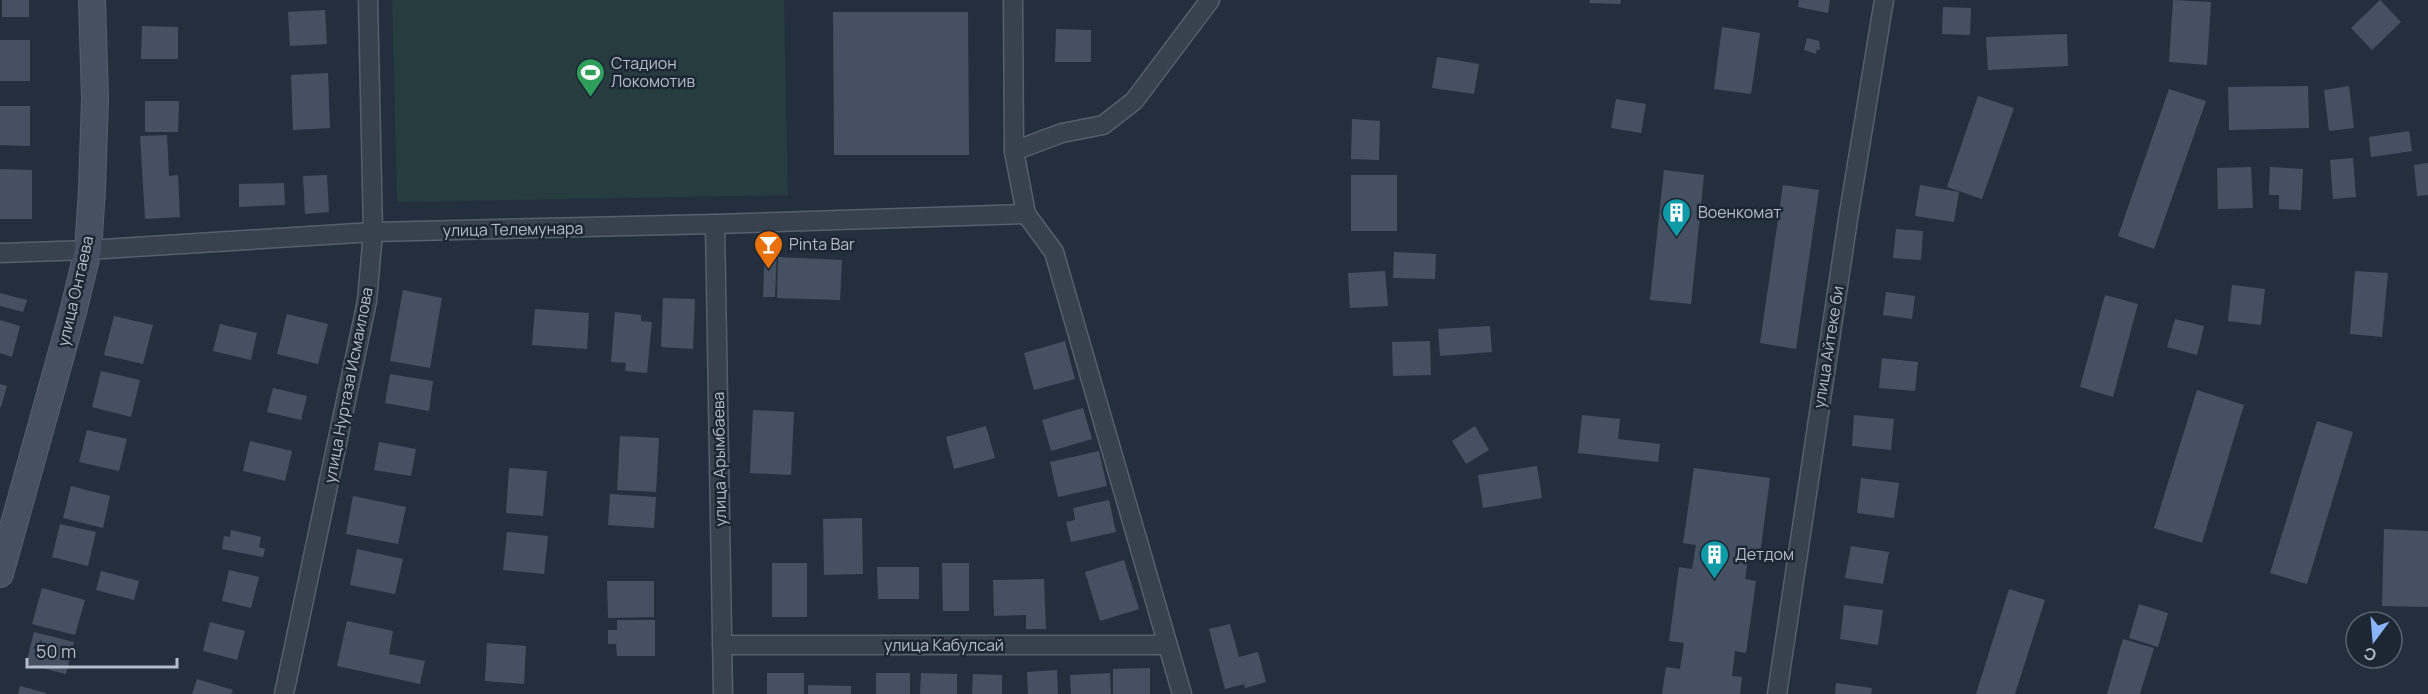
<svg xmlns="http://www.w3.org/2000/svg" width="2428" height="694" font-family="Manrope,sans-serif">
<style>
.green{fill:#263c3f}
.building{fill:#455162}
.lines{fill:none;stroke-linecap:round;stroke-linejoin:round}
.street-casing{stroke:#565f6c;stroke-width:21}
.secondary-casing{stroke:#565f6c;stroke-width:28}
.street{stroke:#38414e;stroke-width:18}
.secondary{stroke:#465061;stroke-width:26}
.labels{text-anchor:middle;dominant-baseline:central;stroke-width:5;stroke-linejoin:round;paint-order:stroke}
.poi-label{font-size:16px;fill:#b4bcc9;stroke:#1d2633;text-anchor:start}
.street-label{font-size:16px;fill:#b4bcc9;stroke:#1d2633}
</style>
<rect width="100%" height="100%" fill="#242f3e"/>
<!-- green -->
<polygon class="green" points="392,0 784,0 788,195 397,202"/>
<!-- building -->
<g class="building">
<rect x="2" y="0" width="27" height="17"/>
<polygon points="1590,0 1621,0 1620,4 1589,3"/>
<polygon points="1799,0 1830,0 1828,13 1798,7"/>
<polygon points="2173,0 2211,2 2207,65 2169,62"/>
<polygon points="2380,0 2401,22 2372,50 2351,28"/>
<polygon points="1943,7 1971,8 1970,35 1942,34"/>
<polygon points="325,10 327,44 290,46 288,12"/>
<polygon points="833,12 968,12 969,155 834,155"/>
<polygon points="142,26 178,27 178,59 141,59"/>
<polygon points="1722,27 1760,33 1751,94 1714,89"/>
<polygon points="1056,29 1091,30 1091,62 1055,62"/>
<polygon points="2067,34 2068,66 1988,70 1986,37"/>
<polygon points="1807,38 1819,41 1820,50 1817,49 1816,54 1804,50"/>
<rect x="0" y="40" width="30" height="41"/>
<polygon points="1437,57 1479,64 1474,94 1432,88"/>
<polygon points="328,73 330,128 293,130 291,75"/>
<polygon points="2308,86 2309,128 2229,130 2228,87"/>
<polygon points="2349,86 2354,128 2329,131 2324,90"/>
<polygon points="2169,89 2206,101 2154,249 2118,236"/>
<polygon points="1978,96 2014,108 1982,199 1947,187"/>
<polygon points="1616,99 1646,104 1641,133 1611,128"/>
<polygon points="145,101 179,101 178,132 145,132"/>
<polygon points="0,106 30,106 30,146 0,145"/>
<polygon points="1352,119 1380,121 1379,160 1351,159"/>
<polygon points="2409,131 2412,151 2371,157 2369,137"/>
<polygon points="167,135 169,176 178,175 180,217 145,219 140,136"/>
<polygon points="2353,158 2356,197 2333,199 2330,160"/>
<polygon points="2428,163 2428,195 2417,196 2414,165"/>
<polygon points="2251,167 2253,208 2218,209 2217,168"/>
<polygon points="2270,167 2303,169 2301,210 2279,209 2279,195 2269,195"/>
<polygon points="0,169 32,170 32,219 0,219"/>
<polygon points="1664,170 1704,175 1691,304 1650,300"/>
<polygon points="327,175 329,212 305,214 303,176"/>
<rect x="1351" y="175" width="46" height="56"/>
<polygon points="284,183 285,205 239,207 239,184"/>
<polygon points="1783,185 1819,190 1796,349 1760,343"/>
<polygon points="1920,185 1959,192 1954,222 1915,216"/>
<polygon points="1896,229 1923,231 1921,260 1893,258"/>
<polygon points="765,246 777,247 775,297 763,297"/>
<polygon points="1394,252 1436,254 1435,279 1393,278"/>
<polygon points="778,257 842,260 840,300 777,298"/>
<polygon points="1385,271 1388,306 1350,308 1348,273"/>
<polygon points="2355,271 2388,273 2382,337 2350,334"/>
<polygon points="2232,285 2265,289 2261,325 2228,321"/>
<polygon points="403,290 442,298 430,368 390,361"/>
<polygon points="1886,292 1915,296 1912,319 1883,315"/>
<polygon points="0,293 27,300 23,312 0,306"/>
<polygon points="2105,295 2138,304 2113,397 2080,387"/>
<polygon points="663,298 695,299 693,349 661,347"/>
<polygon points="535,309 589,313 587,349 532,345"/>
<polygon points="615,312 641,315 641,321 652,322 647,373 625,371 626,363 611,362"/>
<polygon points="287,314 328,324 318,364 277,354"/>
<polygon points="114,316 153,325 143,364 104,355"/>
<polygon points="2175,319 2204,326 2197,355 2167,347"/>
<polygon points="0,320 20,326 12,357 0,353"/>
<polygon points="220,324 257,333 251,360 213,351"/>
<polygon points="1490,326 1492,352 1440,356 1438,329"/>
<polygon points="1065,341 1075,379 1034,390 1024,353"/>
<polygon points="1430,341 1431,375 1393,376 1392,342"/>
<polygon points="1882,358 1918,362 1915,391 1879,388"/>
<polygon points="101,371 140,380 131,417 92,407"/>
<polygon points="390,374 433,381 429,411 385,403"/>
<polygon points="0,384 7,386 1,407 0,407"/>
<polygon points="273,388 307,396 301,420 267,412"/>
<polygon points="2197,390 2244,405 2202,543 2154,528"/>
<polygon points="1083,408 1092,439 1051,451 1042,420"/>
<polygon points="753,410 794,412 791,475 750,473"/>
<polygon points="1582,415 1620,419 1618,439 1660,444 1658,462 1578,453"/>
<polygon points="1854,415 1894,419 1891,450 1852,446"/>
<polygon points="2317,421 2353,432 2307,584 2270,573"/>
<polygon points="986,426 995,458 954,469 946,437"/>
<polygon points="1475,426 1489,450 1466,464 1452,441"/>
<polygon points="87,430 127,439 119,471 79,462"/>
<polygon points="620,436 659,438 656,492 617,490"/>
<polygon points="250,441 292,451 285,481 243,471"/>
<polygon points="379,442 416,449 411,476 374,470"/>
<polygon points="1099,451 1107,486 1058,497 1050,462"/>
<polygon points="1537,466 1542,498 1483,508 1478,475"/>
<polygon points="509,468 547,471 543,516 506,513"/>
<polygon points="1694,468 1770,478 1760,555 1749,553 1745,579 1756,581 1746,653 1735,651 1732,676 1742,677 1740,694 1662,694 1666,667 1680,669 1684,643 1669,641 1679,567 1692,569 1696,545 1683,543"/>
<polygon points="1861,478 1899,483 1894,518 1857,513"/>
<polygon points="71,486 110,496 103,528 63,518"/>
<polygon points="610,494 656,497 654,528 608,525"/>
<polygon points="353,496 406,507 398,544 346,534"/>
<polygon points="1109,500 1116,532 1071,542 1066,522 1075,520 1073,508"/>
<polygon points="862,518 863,574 824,575 823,519"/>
<polygon points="60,524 96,532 88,566 52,557"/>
<polygon points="2384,529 2428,531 2428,607 2382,606"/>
<polygon points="231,530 261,537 259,547 265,549 263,557 222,549 224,536 230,537"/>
<polygon points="507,532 548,536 544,574 503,570"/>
<polygon points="1851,546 1889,552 1883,584 1845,578"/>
<polygon points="357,549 403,559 395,594 350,585"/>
<polygon points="1124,560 1139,609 1100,621 1085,572"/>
<rect x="772" y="563" width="35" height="54"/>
<polygon points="942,563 969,563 969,611 943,611"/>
<polygon points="877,567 919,567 919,599 878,599"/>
<polygon points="229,570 259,577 251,608 222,601"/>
<polygon points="101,571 139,581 134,600 96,590"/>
<polygon points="1044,579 1046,629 1026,629 1026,615 994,616 993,580"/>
<polygon points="607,581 654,581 654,617 608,618"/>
<polygon points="42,588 85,600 75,635 32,624"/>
<polygon points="2009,589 2045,600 2015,694 1976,694"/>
<polygon points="2139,604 2168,613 2158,647 2129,638"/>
<polygon points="1844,605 1883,610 1878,645 1840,639"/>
<polygon points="617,620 655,620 655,656 617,656 616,644 608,644 608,630 617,630"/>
<polygon points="347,621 393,631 389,654 425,661 420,684 337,666"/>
<polygon points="210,622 245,631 237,660 203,651"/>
<polygon points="1230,624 1239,657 1258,652 1266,682 1245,688 1244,684 1225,689 1209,629"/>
<polygon points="34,632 74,642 66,674 26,664"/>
<polygon points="2123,639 2154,648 2140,694 2107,694"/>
<polygon points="487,643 526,646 524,684 485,681"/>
<polygon points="1150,668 1150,694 1113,694 1113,669"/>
<polygon points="1057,670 1058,694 1028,694 1027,672"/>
<rect x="767" y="673" width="37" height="21"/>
<rect x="876" y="673" width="34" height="21"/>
<polygon points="921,673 957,674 957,694 920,694"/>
<polygon points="1110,673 1111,694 1071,694 1070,675"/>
<polygon points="973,674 1002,675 1002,694 972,694"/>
<polygon points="197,679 233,690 231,694 192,694"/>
<polygon points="1836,683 1872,688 1871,694 1835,694"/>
<polygon points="808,685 851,686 851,694 808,694"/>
<polygon points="20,686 46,693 46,694 18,694"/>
</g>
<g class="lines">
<defs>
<g id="street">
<polyline points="1013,0 1014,151 1026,214 1054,252 1182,694"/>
<polyline points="1014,151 1062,133 1103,125 1134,101 1210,0"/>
<polyline points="715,224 723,694"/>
<polyline points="0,253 88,250 373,232 715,224 1026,214"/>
<polyline points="722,645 1167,645"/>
<polyline points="284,694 367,301 373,232 368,0"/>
<polyline points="1777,694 1848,219 1884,0"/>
</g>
<polyline id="secondary" points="0,574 73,312 88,250 92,190 95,98 92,0"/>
</defs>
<!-- street casing -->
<use href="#street" class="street-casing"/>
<!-- secondary casing -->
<use href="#secondary" class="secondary-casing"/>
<!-- street -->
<use href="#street" class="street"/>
<!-- secondary -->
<use href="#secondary" class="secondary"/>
</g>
<!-- icons -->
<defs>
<symbol id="stadium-pin" viewBox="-11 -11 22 30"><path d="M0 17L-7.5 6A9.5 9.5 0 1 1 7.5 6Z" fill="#2e9e5b" stroke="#1d2633"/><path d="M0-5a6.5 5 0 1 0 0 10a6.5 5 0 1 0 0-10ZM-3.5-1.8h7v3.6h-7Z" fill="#fff"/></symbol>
<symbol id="building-pin" viewBox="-11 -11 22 30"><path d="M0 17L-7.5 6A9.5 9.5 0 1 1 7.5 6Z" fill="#0f9aa8" stroke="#1d2633"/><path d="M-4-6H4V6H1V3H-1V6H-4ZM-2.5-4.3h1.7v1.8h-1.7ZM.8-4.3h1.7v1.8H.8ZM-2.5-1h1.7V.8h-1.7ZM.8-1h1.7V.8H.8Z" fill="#fff"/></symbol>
<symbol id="bar-pin" viewBox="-11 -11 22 30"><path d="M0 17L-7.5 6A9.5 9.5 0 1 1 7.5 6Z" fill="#e8710a" stroke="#1d2633"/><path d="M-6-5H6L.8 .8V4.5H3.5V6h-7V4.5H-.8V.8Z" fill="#fff"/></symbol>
</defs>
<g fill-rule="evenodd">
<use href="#stadium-pin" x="574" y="56" width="33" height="45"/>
<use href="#building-pin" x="1660" y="196" width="33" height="45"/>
<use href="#bar-pin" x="752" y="228" width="33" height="45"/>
<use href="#building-pin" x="1698" y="538" width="33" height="45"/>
</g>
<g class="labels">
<!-- poi labels -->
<g class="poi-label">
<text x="611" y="63">Стадион<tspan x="611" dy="18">Локомотив</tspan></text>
<text x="1698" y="212">Военкомат</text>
<text x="789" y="244">Pinta Bar</text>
<text x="1735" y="554">Детдом</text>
</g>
<!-- street labels -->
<g class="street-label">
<text transform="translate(513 229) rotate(-1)">улица Телемунара</text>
<text transform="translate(75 291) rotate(-77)">улица Онтаева</text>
<text transform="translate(1828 347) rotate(-81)">улица Айтеке би</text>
<text transform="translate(348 385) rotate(-79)">улица Нуртаза Исмаилова</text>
<text transform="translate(719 459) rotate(-91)">улица Арымбаева</text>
<text x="944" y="645">улица Кабулсай</text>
</g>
</g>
<!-- north arrow -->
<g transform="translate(2374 640) rotate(196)"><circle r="28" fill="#1d2633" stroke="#59626f" stroke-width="1.5"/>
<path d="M0-4.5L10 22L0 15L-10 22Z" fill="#8ab4f8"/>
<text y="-9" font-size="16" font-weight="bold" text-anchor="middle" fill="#b4bcc9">С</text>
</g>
<!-- scale -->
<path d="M27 658v9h150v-9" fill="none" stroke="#b4bcc9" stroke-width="3"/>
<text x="36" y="658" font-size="18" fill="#b4bcc9" stroke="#1d2633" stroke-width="4.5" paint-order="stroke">50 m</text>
</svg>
